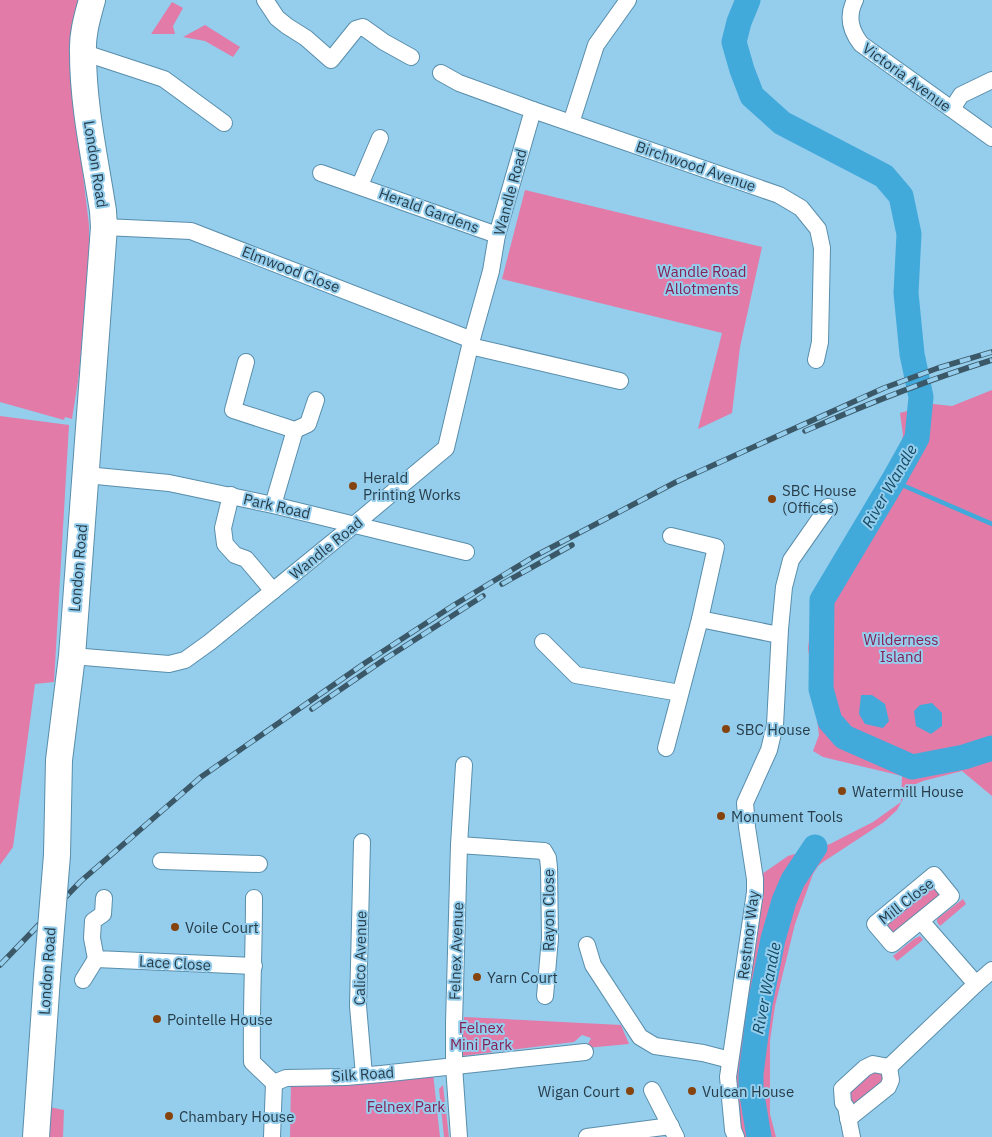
<svg xmlns="http://www.w3.org/2000/svg" width="992" height="1137" font-family="'IBM Plex Sans',sans-serif">
<style>
.green{fill:#e27ba8}
.water{fill:#42a9db}
.lines{fill:none;stroke-linecap:round;stroke-linejoin:round}
.stream{stroke:#42a9db;stroke-width:4.5}
.river{stroke:#42a9db;stroke-width:25}
.street-casing{stroke:#598eab;stroke-width:18}
.primary-casing{stroke:#598eab;stroke-width:28}
.street{stroke:#fff;stroke-width:16}
.primary{stroke:#fff;stroke-width:26}
.rail-casing{stroke:#3a5867;stroke-width:5.5}
.rail{stroke:#95cdec;stroke-width:4;stroke-dasharray:11;stroke-linecap:butt}
.primary-bridge-casing{stroke:#598eab;stroke-width:28;stroke-linecap:butt}
.primary-bridge{stroke:#fff;stroke-width:26}
.poi-dot{fill:#85440f;stroke:#95cdec;stroke-width:2}
.labels{text-anchor:middle;dominant-baseline:central;stroke-width:4;stroke-linejoin:round;paint-order:stroke}
.street-label{font-size:15px;fill:#263d49;stroke:#95cdec}
.park-label{font-size:15px;fill:#842155;stroke:#95cdec}
.poi-label{font-size:15px;fill:#263d49;stroke:#95cdec;text-anchor:start}
.water-label{font-size:16px;font-style:italic;fill:#124a64;stroke:#95cdec}
</style>
<rect width="100%" height="100%" fill="#95cdec"/>
<!-- green -->
<g class="green">
<polygon points="0,0 82,0 81,159 89,225 89,277 78,381 72,419 65,417 64,420 0,402"/>
<polygon points="172,2 183,8 173,26 175,34 151,34"/>
<polygon points="205,25 240,47 233,57 205,41 183,37"/>
<polygon points="525,190 762,247 740,347 732,413 698,429 722,333 502,279"/>
<polygon points="992,390 992,796 962,771 923,781 916,784 905,795 897,810 884,822 823,862 818,866 813,874 795,924 775,1006 770,1041 770,1114 776,1137 736,1137 728,1077 755,879 788,856 830,844 873,822 901,802 902,776 823,757 813,751 819,735 808,648 815,591 896,472 903,435 900,413 933,404 952,406"/>
<polygon points="0,416 69,425 54,682 35,684 13,847 0,865"/>
<polygon points="933,885 941,895 891,935 885,922"/>
<polygon points="963,899 966,904 940,926 937,922 937,919"/>
<polygon points="920,936 923,940 897,961 893,956 914,939"/>
<polygon points="464,1017 621,1025 629,1044 586,1048 591,1038 582,1035 574,1042 462,1056"/>
<polygon points="874,1070 881,1072 885,1082 854,1105 848,1099 851,1088"/>
<polygon points="433,1073 440,1137 290,1137 291,1084"/>
<polygon points="443,1085 449,1137 444,1137 439,1089"/>
<polygon points="49,1107 64,1110 63,1137 49,1137"/>
</g>
<!-- water -->
<g class="water">
<polygon points="861,695 872,695 885,704 889,721 883,728 865,724 859,714"/>
<polygon points="932,703 942,713 942,726 931,734 916,726 914,711 920,705"/>
</g>
<g class="lines">
<!-- stream -->
<polyline class="stream" points="893,481 992,524"/>
<!-- river -->
<g class="river">
<polyline points="748,0 739,22 734,42 742,70 752,96 782,123 884,176 901,196 909,234 906,293 912,354 921,397 917,438 893,481 822,600 821,689 830,721 844,737 912,767 964,757 992,748"/>
<polyline points="759,1137 751,1089 751,1074 760,1004 773,939 784,901 793,880 815,847"/>
</g>
<defs>
<g id="street">
<polyline points="265,0 277,18 287,26 306,38 331,60 356,29 363,27 384,42 411,57"/>
<path d="M855 0C847 16 850 30 861 44L992 138"/>
<polyline points="82,52 164,79 224,123"/>
<polyline points="441,73 459,83 533,110 779,195 801,208 818,229 822,248 820,342 816,360"/>
<polyline points="952,109 961,95 992,80"/>
<polyline points="571,123 596,45 628,0"/>
<polyline points="321,173 497,235"/>
<polyline points="360,185 380,138"/>
<polyline points="104,227 191,231 472,340"/>
<polyline points="470,346 620,381"/>
<polyline points="246,362 233,410 295,430 308,424 316,400"/>
<polyline points="86,475 169,483 273,505 466,552"/>
<polyline points="231,495 223,528 225,544 235,555 246,559 273,591"/>
<polyline points="273,505 295,430"/>
<polyline points="700,619 779,635"/>
<polyline points="543,642 576,675 680,693"/>
<polyline points="72,656 169,664 185,660 210,642 355,524 446,448 470,346 491,271 497,235 533,110"/>
<polyline points="666,748 700,619 716,547 671,536"/>
<polyline points="362,842 358,1006 364,1075"/>
<polyline points="459,845 544,851 548,858 549,868 550,938 545,996"/>
<polyline points="161,861 259,864"/>
<polygon points="934,875 951,896 892,944 875,924"/>
<polyline points="104,898 103,914 93,921 92,938 96,959 254,966"/>
<path d="M254 898C254 952 251 1007 252 1062L274 1083 272 1137"/>
<polyline points="921,921 976,984"/>
<polyline points="587,945 593,965 640,1037 655,1046 703,1053 730,1060"/>
<polyline points="83,980 96,959"/>
<polyline points="889,1067 976,984 992,970"/>
<polyline points="274,1083 286,1078 346,1077 381,1074 585,1052"/>
<polyline points="652,1090 676,1137"/>
<polyline points="848,1119 888,1087 891,1080 889,1067"/>
<polyline points="459,1137 454,1066 454,1023 459,845 464,765"/>
<polyline points="587,1137 671,1126"/>
<polyline points="736,1137 733,1130 728,1077 755,892 755,879 747,827 745,803 769,750 775,725 780,629 784,587 791,560 828,507"/>
<polyline points="852,1137 846,1107 843,1103 842,1089 865,1068 873,1064 889,1067"/>
</g>
<g id="primary">
<path d="M57 855 59 760 72 656 104 227 103 211C95 159 83 106 83 53 82 35 87 18 92 0"/>
<polyline points="36,1137 47,977"/>
</g>
</defs>
<!-- street casing -->
<use href="#street" class="street-casing"/>
<!-- primary casing -->
<use href="#primary" class="primary-casing"/>
<!-- street -->
<use href="#street" class="street"/>
<!-- primary -->
<use href="#primary" class="primary"/>
<defs>
<g id="rail">
<path d="M805 431C867 404 927 380 992 360"/>
<polyline points="502,584 572,545"/>
<polyline points="312,709 385,659 483,596"/>
<polyline points="0,965 81,881 201,777 365,663 454,605 535,556 676,482 884,388 938,368 992,352"/>
</g>
</defs>
<!-- rail casing -->
<use href="#rail" class="rail-casing"/>
<!-- rail -->
<use href="#rail" class="rail"/>
<defs>
<polyline id="primary-bridge" points="47,977 57,855"/>
</defs>
<!-- primary-bridge casing -->
<use href="#primary-bridge" class="primary-bridge-casing"/>
<!-- primary-bridge -->
<use href="#primary-bridge" class="primary-bridge"/>
</g>
<!-- markers -->
<g class="poi-dot">
<circle cx="353" cy="486" r="5"/>
<circle cx="772" cy="499" r="5"/>
<circle cx="726" cy="729" r="5"/>
<circle cx="842" cy="791" r="5"/>
<circle cx="721" cy="816" r="5"/>
<circle cx="175" cy="927" r="5"/>
<circle cx="477" cy="977" r="5"/>
<circle cx="157" cy="1019" r="5"/>
<circle cx="630" cy="1091" r="5"/>
<circle cx="692" cy="1091" r="5"/>
<circle cx="169" cy="1116" r="5"/>
</g>
<g class="labels">
<!-- street labels -->
<g class="street-label">
<text transform="translate(907 77) rotate(36)">Victoria Avenue</text>
<text transform="translate(96 164) rotate(81)">London Road</text>
<text transform="translate(696 166) rotate(19)">Birchwood Avenue</text>
<text transform="translate(510 192) rotate(-75)">Wandle Road</text>
<text transform="translate(429 210) rotate(20)">Herald Gardens</text>
<text transform="translate(291 269) rotate(21)">Elmwood Close</text>
<text transform="translate(277 506) rotate(13)">Park Road</text>
<text transform="translate(326 548) rotate(-39)">Wandle Road</text>
<text transform="translate(78 568) rotate(-85)">London Road</text>
<text transform="translate(906 901) rotate(-38)">Mill Close</text>
<text transform="translate(548 910) rotate(-90)">Rayon Close</text>
<text transform="translate(748 935) rotate(-83)">Restmor Way</text>
<text transform="translate(456 951) rotate(-88)">Felnex Avenue</text>
<text transform="translate(360 958) rotate(-89)">Calico Avenue</text>
<text transform="translate(175 963) rotate(3)">Lace Close</text>
<text transform="translate(47 971) rotate(-86)">London Road</text>
<text transform="translate(363 1074) rotate(-4)">Silk Road</text>
</g>
<!-- park labels -->
<g class="park-label">
<text x="702" y="271">Wandle Road<tspan x="702" dy="17">Allotments</tspan></text>
<text x="901" y="639">Wilderness<tspan x="901" dy="17">Island</tspan></text>
<text x="481" y="1027">Felnex<tspan x="481" dy="17">Mini Park</tspan></text>
<text x="406" y="1106">Felnex Park</text>
</g>
<!-- poi labels -->
<g class="poi-label">
<text x="363" y="477">Herald<tspan x="363" dy="17">Printing Works</tspan></text>
<text x="782" y="490">SBC House<tspan x="782" dy="17">(Offices)</tspan></text>
<text x="736" y="729">SBC House</text>
<text x="852" y="791">Watermill House</text>
<text x="731" y="816">Monument Tools</text>
<text x="185" y="927">Voile Court</text>
<text x="487" y="977">Yarn Court</text>
<text x="167" y="1019">Pointelle House</text>
<text x="620" y="1091" text-anchor="end">Wigan Court</text>
<text x="702" y="1091">Vulcan House</text>
<text x="179" y="1116">Chambary House</text>
</g>
<!-- water labels -->
<g class="water-label">
<text transform="translate(889 486) rotate(-60)">River Wandle</text>
<text transform="translate(766 988) rotate(-79)">River Wandle</text>
</g>
</g>
</svg>
